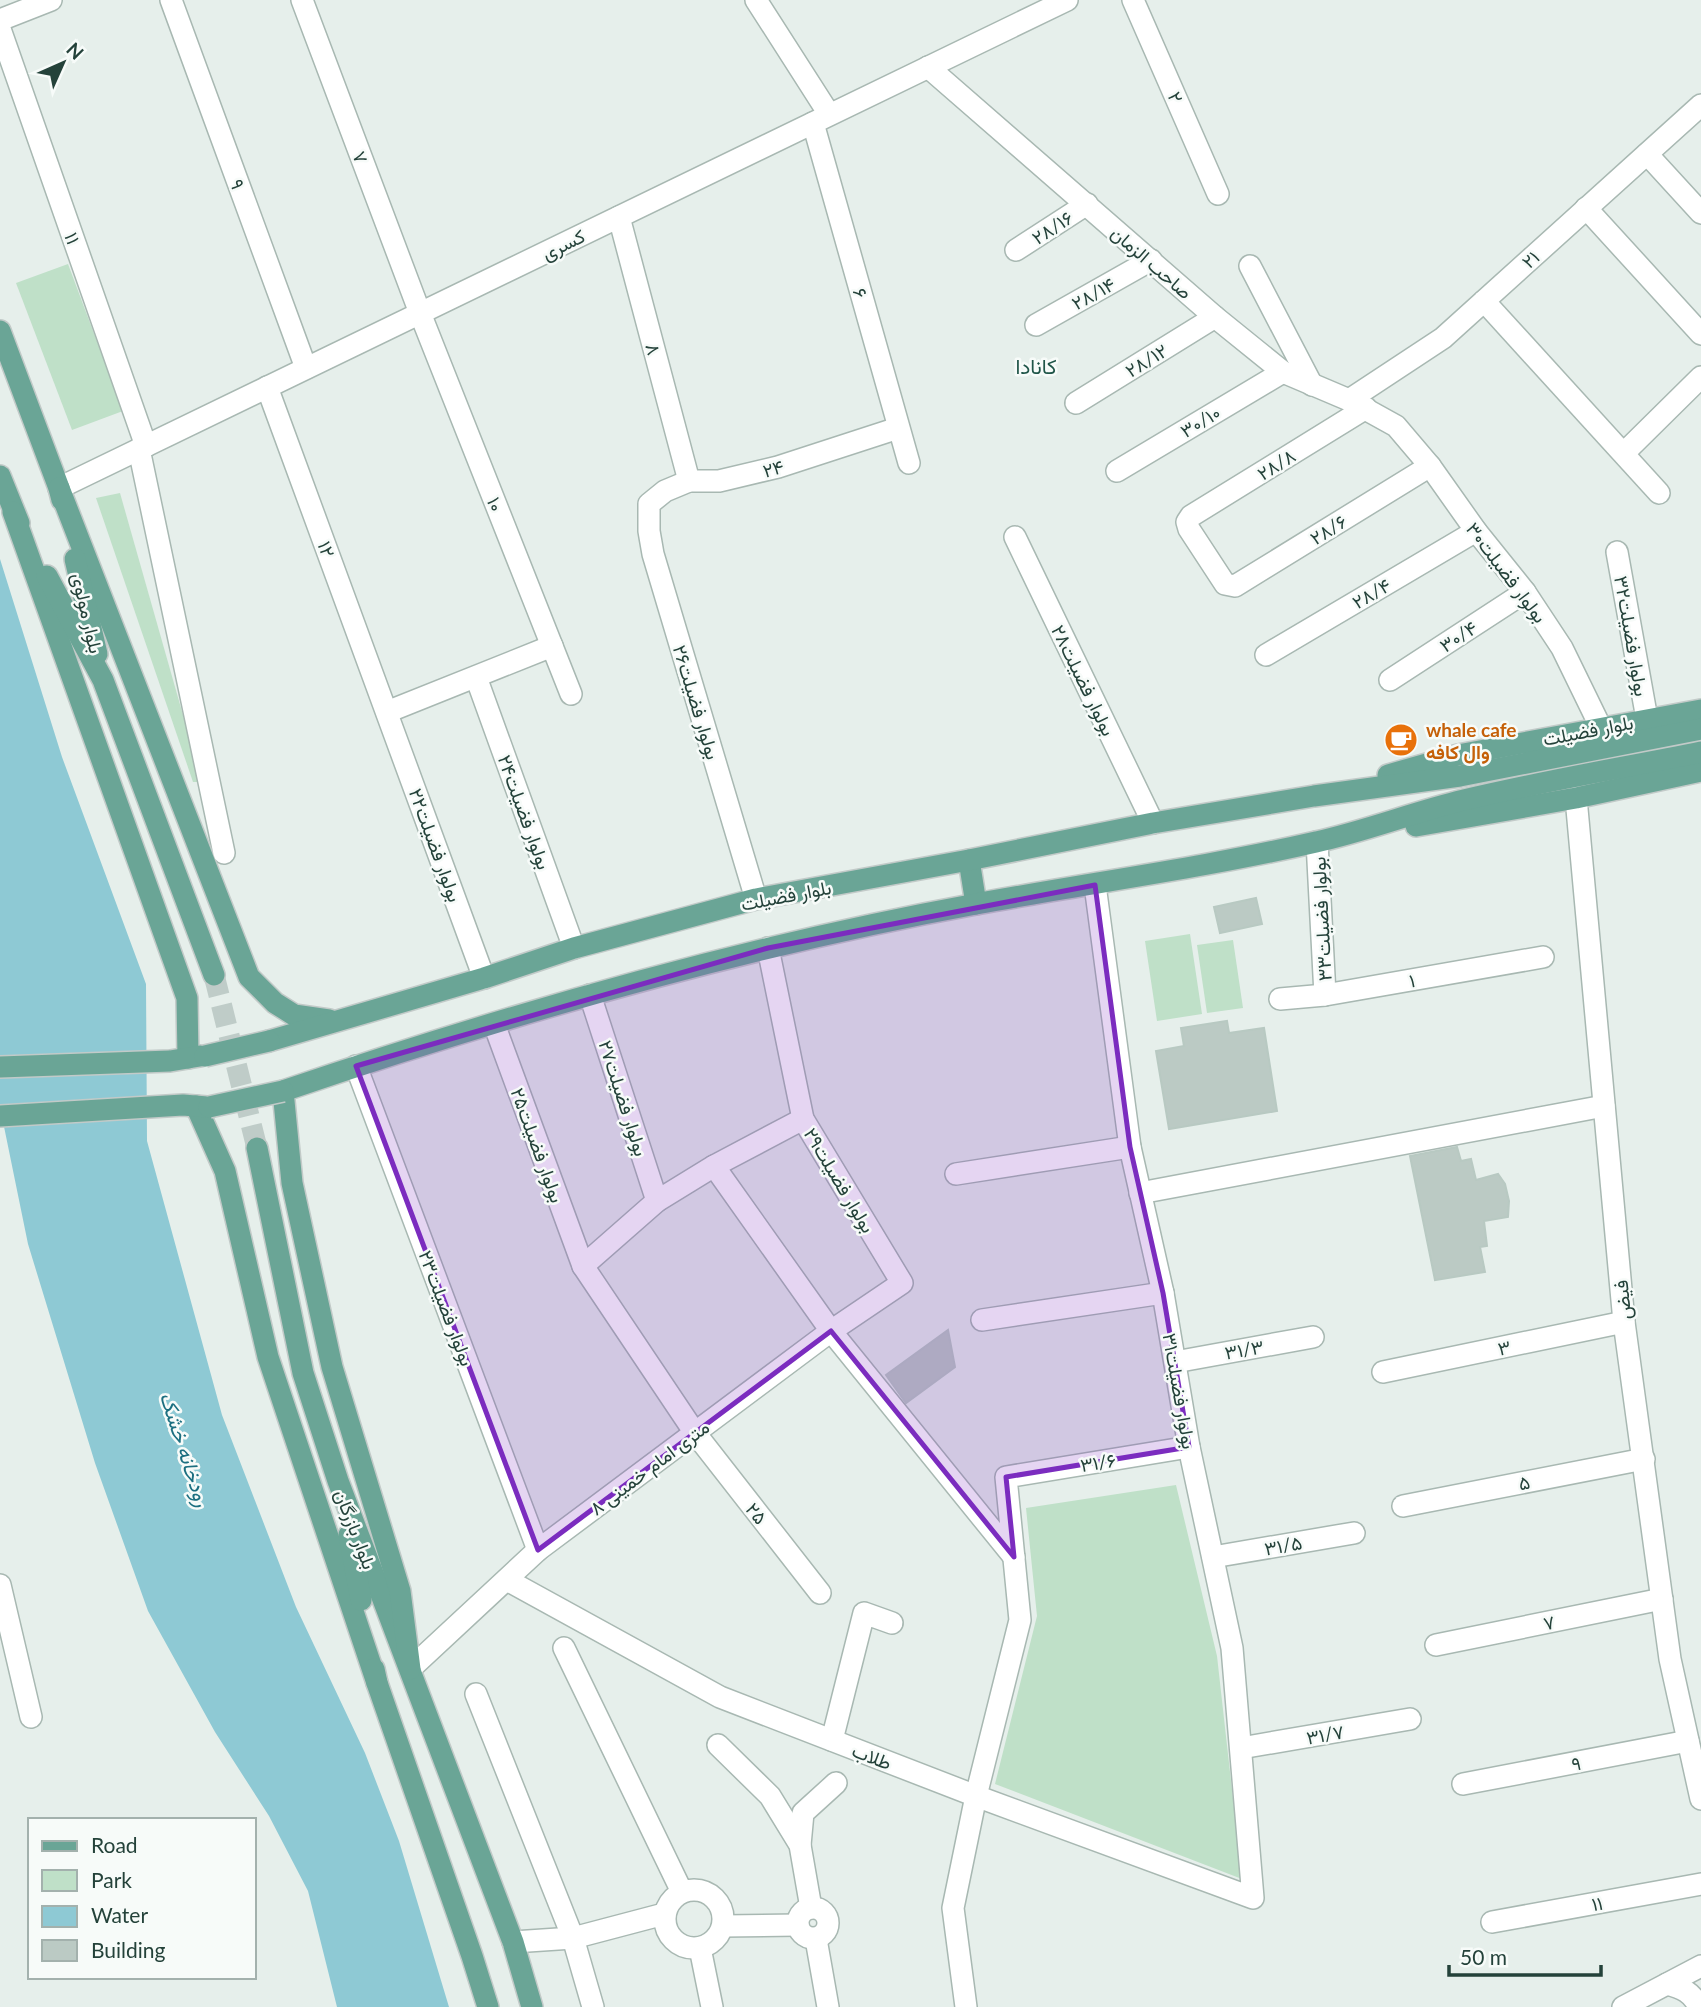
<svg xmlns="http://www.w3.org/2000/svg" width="1701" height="2007" font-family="Lato,Vazirmatn,sans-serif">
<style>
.green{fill:#bfe0c8}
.water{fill:#8ec9d4}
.building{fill:#bbcac4;stroke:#b8c9c2;stroke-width:2}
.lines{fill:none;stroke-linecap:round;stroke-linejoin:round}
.major-tunnel{stroke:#bfccc8;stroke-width:21;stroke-dasharray:21 10;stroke-linecap:butt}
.minor-casing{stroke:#a8b8b2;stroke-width:24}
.major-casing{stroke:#c2cac8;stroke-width:24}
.minor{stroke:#fff;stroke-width:21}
.major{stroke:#6aa596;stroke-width:21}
.major-bridge-casing{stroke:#c2cac8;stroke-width:24;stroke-linecap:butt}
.major-bridge{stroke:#6aa596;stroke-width:21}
.marked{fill:#7b2cbf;fill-opacity:0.2;stroke:#7b2cbf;stroke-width:5;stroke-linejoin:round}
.labels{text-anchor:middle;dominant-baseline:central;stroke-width:5;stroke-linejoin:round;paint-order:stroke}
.street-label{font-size:19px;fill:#24423a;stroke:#f7fbf9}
.food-label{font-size:19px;font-weight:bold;fill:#c56008;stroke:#f7fbf9;text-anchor:start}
.neighbourhood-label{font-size:21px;fill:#1f5548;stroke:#f7fbf9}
.water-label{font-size:21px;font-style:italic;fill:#1c6f80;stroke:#f7fbf9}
</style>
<rect width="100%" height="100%" fill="#e6efeb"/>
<!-- green -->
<g class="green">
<polygon points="68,264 123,411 72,430 16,283"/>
<polygon points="120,493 202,782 193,782 96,498"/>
<polygon points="1190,934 1202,1014 1157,1021 1145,941"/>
<polygon points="1233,940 1243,1008 1207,1013 1197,945"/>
<polygon points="1176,1485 1217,1656 1242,1879 995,1784 1037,1616 1026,1508"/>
</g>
<!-- water -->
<polygon class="water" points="0,559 62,757 146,984 147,1141 222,1415 296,1607 365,1753 399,1841 449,2007 337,2007 308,1891 269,1816 215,1732 148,1611 95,1463 28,1244 0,1107"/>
<!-- building -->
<g class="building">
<polygon points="1256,898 1262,924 1220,933 1214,907"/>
<polygon points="1227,1021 1229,1033 1264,1028 1277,1111 1169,1129 1156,1051 1184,1046 1181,1028"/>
<polygon points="1457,1147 1461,1161 1471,1159 1476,1180 1498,1174 1505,1184 1509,1201 1508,1217 1484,1221 1487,1246 1480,1247 1485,1272 1435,1280 1410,1156"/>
<polygon points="948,1330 955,1367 906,1403 886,1375"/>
</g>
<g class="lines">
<!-- major-tunnel -->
<polyline class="major-tunnel" points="214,975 257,1148"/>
<defs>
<g id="minor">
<polyline points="171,0 306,368"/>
<polyline points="302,0 420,313 571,694"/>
<polyline points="756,0 829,114"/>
<polyline points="1133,0 1218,194"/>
<polyline points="0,20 51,0"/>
<polyline points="0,29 146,446"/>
<polyline points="928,67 1215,317 1283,372 1349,400 1396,426 1430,466 1476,531 1525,592 1562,648 1601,728"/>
<polyline points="813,123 909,463"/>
<polyline points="1647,154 1701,213"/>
<polyline points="1586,208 1701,334"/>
<polyline points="619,217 689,481"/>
<polyline points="1016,250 1087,204"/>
<polyline points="1250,266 1312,385"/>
<polyline points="1484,301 1659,493"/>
<polyline points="1036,325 1151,260"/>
<polyline points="267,387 484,978"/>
<polyline points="1349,400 1443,338 1701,105"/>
<polyline points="1076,403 1215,317"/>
<polyline points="1366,408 1191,516 1187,522 1189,529 1225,584 1235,586 1430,466"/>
<polyline points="139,449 224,853"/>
<polyline points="1624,453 1701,377"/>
<polyline points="1117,471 1283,372"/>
<polyline points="59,488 1067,0"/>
<polyline points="1015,537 1153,823"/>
<polyline points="1617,552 1647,719"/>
<polyline points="1266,655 1476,531"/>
<polyline points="476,677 574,948"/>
<polyline points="1390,680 1525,592"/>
<polyline points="387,712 552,646"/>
<polyline points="1576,798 1624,1322 1670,1659 1701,1799"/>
<polyline points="1317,842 1325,995"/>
<polyline points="756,899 653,554 649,531 649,504 665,491 689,481 719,481 778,467 898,428"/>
<polyline points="590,995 657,1201"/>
<polyline points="1280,999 1325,995 1543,957"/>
<polyline points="494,1024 583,1266 695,1433 820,1593"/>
<polyline points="356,1066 538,1550"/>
<polyline points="714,1166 831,1331 1014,1557"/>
<polyline points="956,1174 1130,1147"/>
<polyline points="1140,1193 1604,1106"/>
<polyline points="583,1266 657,1201 714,1166 803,1119"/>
<polyline points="982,1320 1163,1293"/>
<polyline points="1175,1362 1313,1337"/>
<polyline points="1383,1372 1624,1322"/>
<polyline points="1403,1506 1644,1459"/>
<polyline points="1213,1557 1354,1533"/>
<polyline points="507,1580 720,1697 976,1796 1253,1898 1232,1648 1189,1447 1163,1293 1130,1147 1095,885"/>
<polyline points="0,1585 31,1717"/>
<polyline points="1436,1645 1662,1599"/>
<polyline points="564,1648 682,1892"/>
<polyline points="410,1669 538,1550 831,1331 902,1283 803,1119 768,948"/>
<polyline points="476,1694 573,1938 593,2007"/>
<polyline points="832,1740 864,1613 892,1623"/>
<polyline points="718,1745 770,1796 800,1845 811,1908"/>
<polyline points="1241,1748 1410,1719"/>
<polyline points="1463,1784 1688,1741"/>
<polyline points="800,1845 803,1813 836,1783"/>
<circle cx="694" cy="1919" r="29"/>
<circle cx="813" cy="1923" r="15"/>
<polyline points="1492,1922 1701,1884"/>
<polyline points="723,1926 798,1925"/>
<polyline points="816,1939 828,2007"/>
<polyline points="513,1942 573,1938 664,1914"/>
<polyline points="700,1948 712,2007"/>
<path d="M1667 1984C1682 1988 1692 1992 1699 2007"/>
<polyline points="966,2007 953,1908 976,1796 1020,1620 1006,1477 1189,1447"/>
<polyline points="1623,2007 1701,1966"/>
</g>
<g id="major">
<polyline points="0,331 59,488 62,500"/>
<polyline points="0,476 19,523"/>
<polyline points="59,488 249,977 275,1003 294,1015 329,1020"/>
<polyline points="13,512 187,998 188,1058"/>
<polyline points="75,559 97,654"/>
<polyline points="47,576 103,680 214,975"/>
<polyline points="1388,775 1458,755 1701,710"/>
<polyline points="1416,826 1576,798 1701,771"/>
<polyline points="969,860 976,904"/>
<polyline points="269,1041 484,978 574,948 756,899 969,860 1153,823 1314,796 1460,776 1701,729"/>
<polyline points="0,1067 170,1061 200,1056"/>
<polyline points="196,1106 225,1171 268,1357 377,1683"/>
<polyline points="0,1116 183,1105 207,1107"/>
<polyline points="257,1148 303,1373 338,1481 513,1942 532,2007"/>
<polyline points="349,1535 361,1600"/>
<polyline points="374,1669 377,1683 472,1956 488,2007"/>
<path d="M410 1669 400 1591 332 1367 292 1183 283 1091C509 1014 741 947 976 904 1089 883 1203 868 1316 842 1366 831 1414 812 1464 800 1542 781 1622 768 1701 752"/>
</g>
</defs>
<!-- minor casing -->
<use href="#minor" class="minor-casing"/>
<!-- major casing -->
<use href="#major" class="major-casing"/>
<!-- minor -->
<use href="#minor" class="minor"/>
<!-- major -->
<use href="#major" class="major"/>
<defs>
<g id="major-bridge">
<polyline points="205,1056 269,1041"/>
<polyline points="209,1107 283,1091"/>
</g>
</defs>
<!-- major-bridge casing -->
<use href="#major-bridge" class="major-bridge-casing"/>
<!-- major-bridge -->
<use href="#major-bridge" class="major-bridge"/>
</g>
<!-- marked area -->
<path class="marked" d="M1095 885 1130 1147 1163 1293 1189 1447 1006 1477 1014 1557 831 1331 538 1550 356 1066 768 948Z"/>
<!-- icons -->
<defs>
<symbol id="cafe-disc" viewBox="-11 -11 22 22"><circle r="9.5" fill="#e8710a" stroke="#f7fbf9"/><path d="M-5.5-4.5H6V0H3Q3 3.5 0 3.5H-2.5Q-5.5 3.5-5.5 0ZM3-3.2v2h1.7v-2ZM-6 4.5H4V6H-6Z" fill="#fff"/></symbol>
</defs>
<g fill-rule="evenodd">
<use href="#cafe-disc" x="1382" y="721" width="38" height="38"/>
</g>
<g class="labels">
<!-- street labels -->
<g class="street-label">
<text transform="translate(1176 97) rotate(66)">۲</text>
<text transform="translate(361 157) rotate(69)">۷</text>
<text transform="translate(238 184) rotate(70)">۹</text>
<text transform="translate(1052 227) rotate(-33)">۲۸/۱۶</text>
<text transform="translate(73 238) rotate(71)">۱۱</text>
<text transform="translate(563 244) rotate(-26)">کسری</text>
<text transform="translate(1530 259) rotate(-42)">۲۱</text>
<text transform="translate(1152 262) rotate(41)">صاحب الزمان</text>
<text transform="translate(861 293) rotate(74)">۶</text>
<text transform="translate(1093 293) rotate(-29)">۲۸/۱۴</text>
<text transform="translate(654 349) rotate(75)">۸</text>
<text transform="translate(1146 360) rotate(-32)">۲۸/۱۲</text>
<text transform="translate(1200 421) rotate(-31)">۳۰/۱۰</text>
<text transform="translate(1276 464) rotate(-32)">۲۸/۸</text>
<text transform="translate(773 468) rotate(-15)">۲۴</text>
<text transform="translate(496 504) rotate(68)">۱۰</text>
<text transform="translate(1328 529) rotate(-32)">۲۸/۶</text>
<text transform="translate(327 549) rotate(70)">۱۲</text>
<text transform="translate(1507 572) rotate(53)">بولوار فضیلت۳۰</text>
<text transform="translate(1371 593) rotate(-30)">۲۸/۴</text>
<text transform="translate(88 613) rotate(77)">بلوار مولوی</text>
<text transform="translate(1458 636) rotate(-33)">۳۰/۴</text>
<text transform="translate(1632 636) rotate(80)">بولوار فضیلت۳۲</text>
<text transform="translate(1084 680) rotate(64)">بولوار فضیلت۲۸</text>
<text transform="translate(697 702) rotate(73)">بولوار فضیلت۲۶</text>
<text transform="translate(1588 730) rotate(-11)">بلوار فضیلت</text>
<text transform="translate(525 812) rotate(70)">بولوار فضیلت۲۴</text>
<text transform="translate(436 845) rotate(70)">بولوار فضیلت۲۲</text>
<text transform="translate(786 895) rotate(-11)">بلوار فضیلت</text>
<text transform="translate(1321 919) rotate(-93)">بولوار فضیلت۳۳</text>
<text transform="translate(1412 980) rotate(-10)">۱</text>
<text transform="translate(624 1098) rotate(72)">بولوار فضیلت۲۷</text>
<text transform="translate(538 1145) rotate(70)">بولوار فضیلت۲۵</text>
<text transform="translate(840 1180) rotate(59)">بولوار فضیلت۲۹</text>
<text transform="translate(1622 1300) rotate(-96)">فیض</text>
<text transform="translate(447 1308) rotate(69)">بولوار فضیلت۲۳</text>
<text transform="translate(1504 1347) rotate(-12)">۳</text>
<text transform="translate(1244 1349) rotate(-10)">۳۱/۳</text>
<text transform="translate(1180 1391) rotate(80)">بولوار فضیلت۳۱</text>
<text transform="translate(1098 1462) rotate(-9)">۳۱/۶</text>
<text transform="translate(649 1467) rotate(-37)">۸ متری امام خمینی</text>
<text transform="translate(1524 1482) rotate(-11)">۵</text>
<text transform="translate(757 1513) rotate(52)">۲۵</text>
<text transform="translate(356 1529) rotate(69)">بلوار بازرگان</text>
<text transform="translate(1283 1545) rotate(-10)">۳۱/۵</text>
<text transform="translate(1549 1622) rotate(-12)">۷</text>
<text transform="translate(1325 1734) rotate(-10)">۳۱/۷</text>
<text transform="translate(872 1756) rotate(21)">طلاب</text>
<text transform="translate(1576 1763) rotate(-11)">۹</text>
<text transform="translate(1597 1903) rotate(-10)">۱۱</text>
</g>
<!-- food labels -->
<g class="food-label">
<text x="1426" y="729">whale cafe<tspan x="1426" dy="22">وال کافه</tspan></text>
</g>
<!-- neighbourhood labels -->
<g class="neighbourhood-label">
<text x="1036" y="365">کانادا</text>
</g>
<!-- water labels -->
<g class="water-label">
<text transform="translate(186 1449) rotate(72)">رودخانه خشک</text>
</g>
</g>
<!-- legend -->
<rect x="28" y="1818" width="228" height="161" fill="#f7fbf9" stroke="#a3b1ad" stroke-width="2"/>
<rect x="42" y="1841" width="35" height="10" fill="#6aa596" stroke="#a3b1ad" stroke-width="2"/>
<text x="91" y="1853" font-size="21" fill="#24423a">Road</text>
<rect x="42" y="1870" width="35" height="21" fill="#bfe0c8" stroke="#a3b1ad" stroke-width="2"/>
<text x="91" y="1888" font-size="21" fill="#24423a">Park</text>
<rect x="42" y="1906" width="35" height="21" fill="#8ec9d4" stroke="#a3b1ad" stroke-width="2"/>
<text x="91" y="1923" font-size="21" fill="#24423a">Water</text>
<rect x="42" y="1940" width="35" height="21" fill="#bbcac4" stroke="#a3b1ad" stroke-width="2"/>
<text x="91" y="1958" font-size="21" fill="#24423a">Building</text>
<!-- north arrow -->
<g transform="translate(63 63) rotate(45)" stroke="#f7fbf9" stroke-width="5" paint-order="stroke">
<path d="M0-5L12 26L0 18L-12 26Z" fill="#24423a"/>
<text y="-10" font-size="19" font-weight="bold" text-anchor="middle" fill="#24423a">N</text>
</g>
<!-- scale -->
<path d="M1449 1965v10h152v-10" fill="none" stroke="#24423a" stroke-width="3.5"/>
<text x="1460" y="1965" font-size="21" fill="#24423a" stroke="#f7fbf9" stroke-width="5" paint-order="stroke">50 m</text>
</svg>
